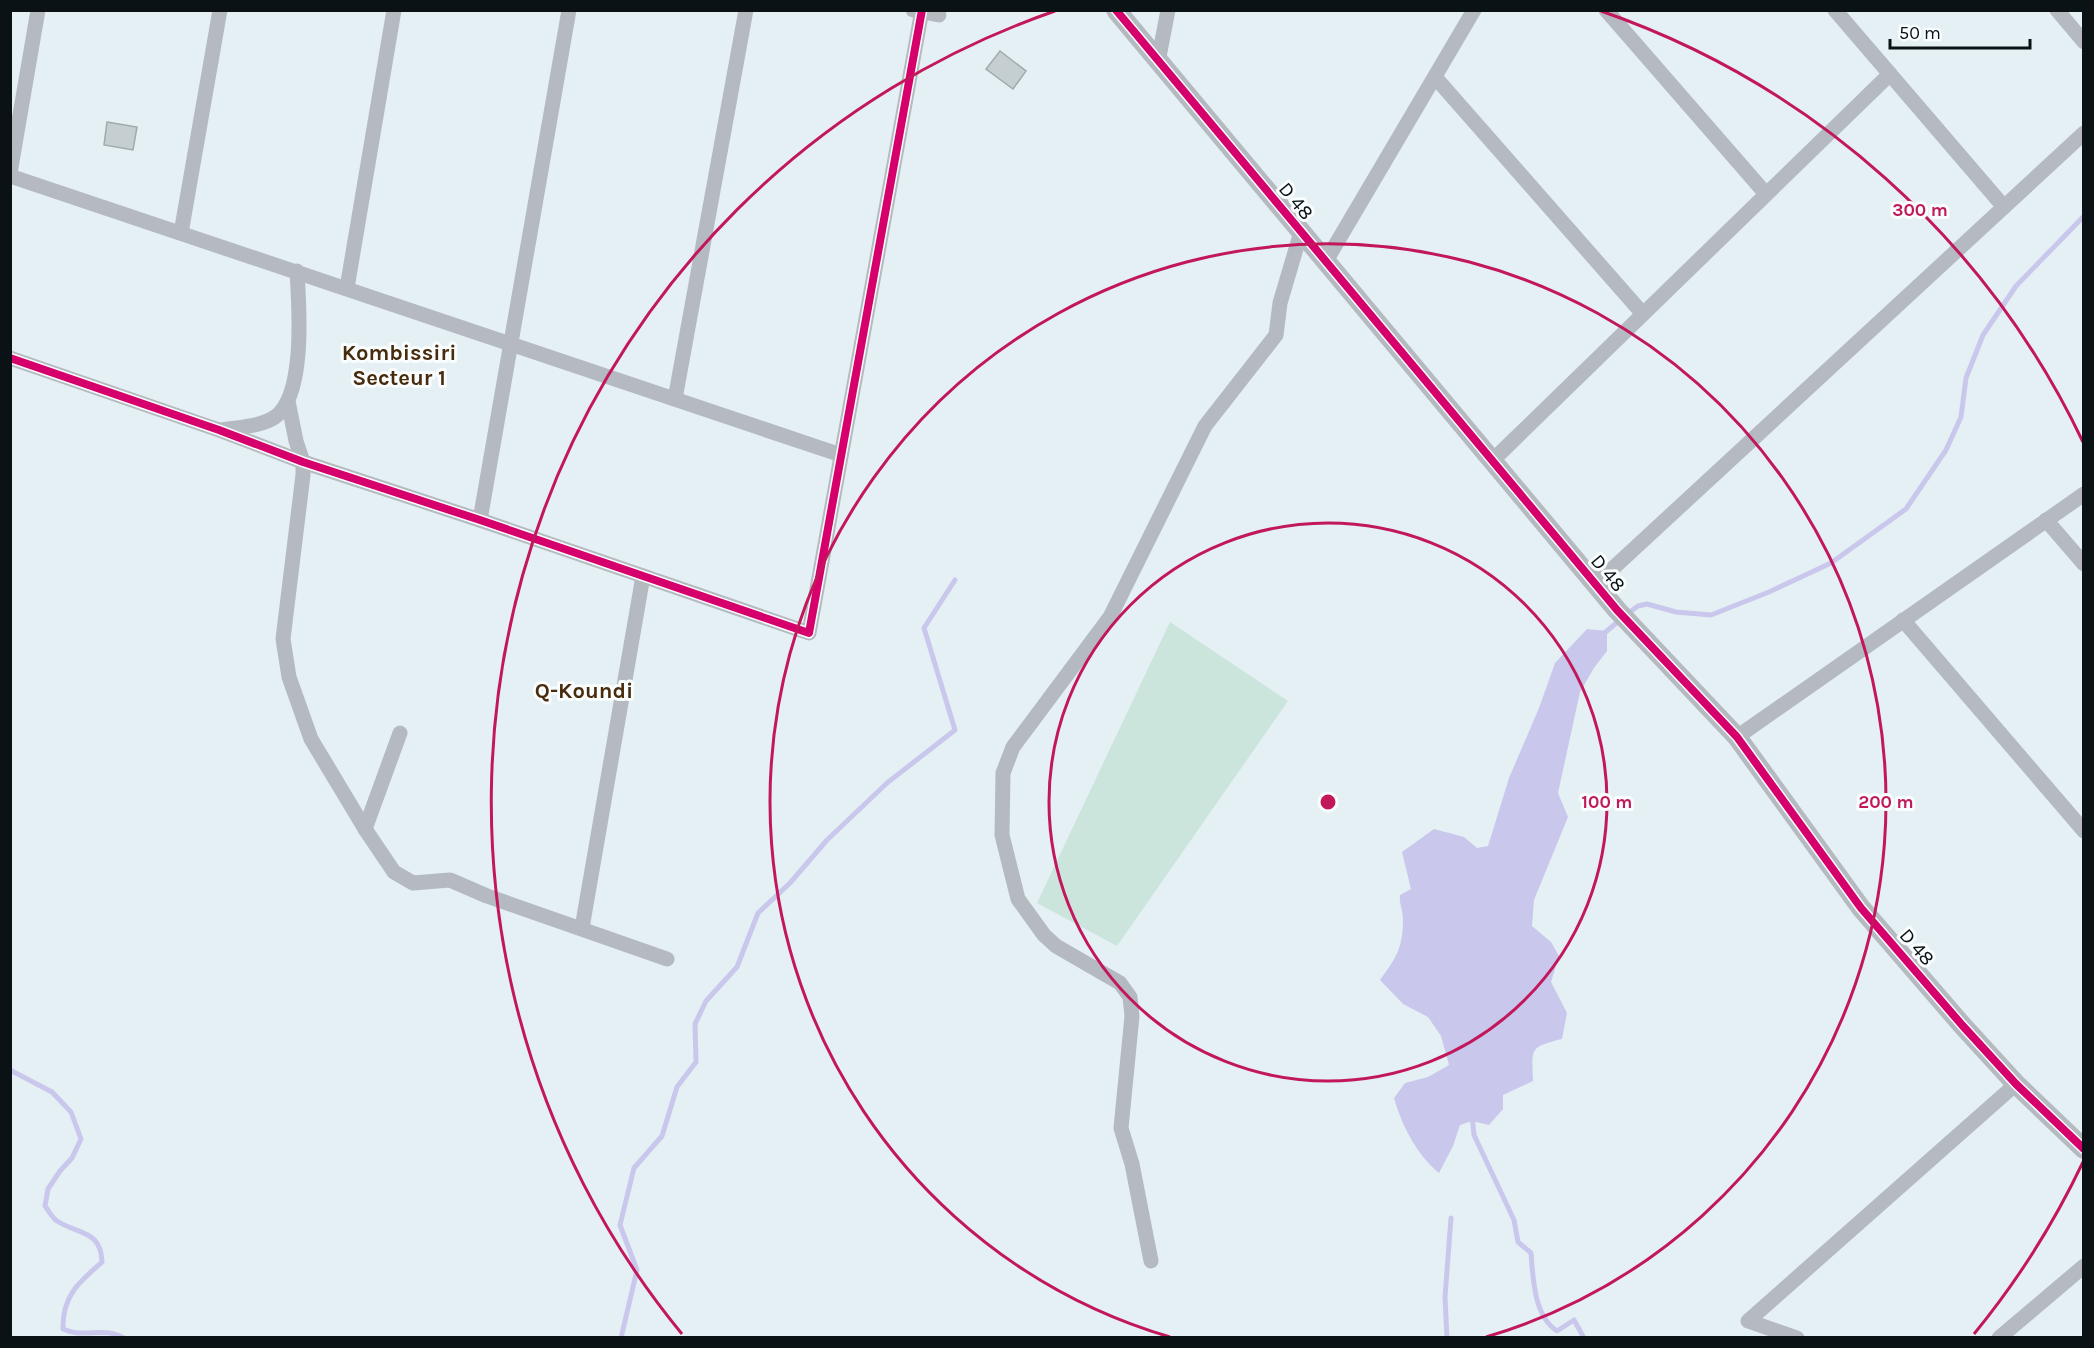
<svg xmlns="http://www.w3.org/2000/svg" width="2094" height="1348" font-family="Karla,sans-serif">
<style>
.green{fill:#cbe5dc}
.water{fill:#cac7ed}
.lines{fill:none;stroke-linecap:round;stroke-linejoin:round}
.stream{stroke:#cac7ed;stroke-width:5}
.building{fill:#c5ced1;stroke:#a1aaac;stroke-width:1.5}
.minor{stroke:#b5bac0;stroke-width:15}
.tertiary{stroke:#b5bac0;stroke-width:20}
.cycleway-casing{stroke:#f9fdfe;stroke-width:11}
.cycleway{stroke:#d6006c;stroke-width:8}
.ring{fill:none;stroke:#c2185b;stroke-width:3}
.labels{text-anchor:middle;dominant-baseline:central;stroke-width:6;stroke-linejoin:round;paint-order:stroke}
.street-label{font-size:20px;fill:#0b1215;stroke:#f9fdfe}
.quarter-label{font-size:22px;font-weight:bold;fill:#472b0c;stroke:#f9fdfe}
.centre{fill:#c2185b;stroke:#f9fdfe;stroke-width:3}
.ring-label{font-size:18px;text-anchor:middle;font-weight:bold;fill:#c2185b;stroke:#f9fdfe;stroke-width:6;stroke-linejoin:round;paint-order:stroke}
</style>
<rect width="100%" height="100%" fill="#e5f0f5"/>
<!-- green -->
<polygon class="green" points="1170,622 1288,701 1117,946 1037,903"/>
<!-- water -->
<path class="water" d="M1587 629 1607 631V651L1594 668 1580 692 1558 793 1568 817 1534 900 1532 926 1551 942 1559 956 1551 982 1567 1013 1562 1039C1529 1047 1532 1048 1533 1081L1503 1095V1109L1489 1125 1472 1121 1460 1125 1453 1146 1439 1173C1417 1155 1402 1126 1394 1098L1405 1083 1428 1077 1449 1065 1441 1036 1428 1017 1403 1004 1380 980C1396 958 1403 948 1403 919 1403 910 1399 904 1400 895L1411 889 1402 852 1434 829 1464 837 1477 848 1488 846 1509 778 1539 708 1555 663Z"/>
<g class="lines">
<!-- stream -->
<g class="stream">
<polyline points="1627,614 1638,606 1647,604 1676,612 1711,615 1769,592 1831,563 1906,509 1946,450 1961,417 1966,378 1983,335 2016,286 2084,216"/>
<polyline points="1602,635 1620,620"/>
<path d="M10 1070 52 1092 71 1112 81 1139 72 1158 60 1171 48 1189 45 1206C49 1211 52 1218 57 1221 79 1235 101 1230 102 1262 79 1282 62 1296 63 1329 83 1339 105 1326 124 1338"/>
<path d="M1472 1115 1474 1135 1514 1220 1518 1242 1531 1253C1533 1279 1534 1316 1557 1331L1574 1320 1584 1338"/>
<polyline points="621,1338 637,1270 620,1225 634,1168 662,1136 677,1087 696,1062 695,1024 706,1001 737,967 758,913 790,883 827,840 887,783 955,730 924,628 955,580"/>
<polyline points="1447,1338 1445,1297 1451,1218"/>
</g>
</g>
<!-- building -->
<g class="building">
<polygon points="1000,51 1026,71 1013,89 986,69"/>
<polygon points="107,122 137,127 133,150 104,145"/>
</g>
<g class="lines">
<!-- minor -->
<g class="minor">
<polyline points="913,10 939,15"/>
<polyline points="1606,10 1766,194"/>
<polyline points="1835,10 2004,207"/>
<polyline points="2057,10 2084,42"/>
<polyline points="1158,62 1168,10"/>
<polyline points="1435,77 1643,314"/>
<polyline points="10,173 38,10"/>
<polyline points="10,176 841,455"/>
<polyline points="181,233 220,10"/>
<polyline points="1326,261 1474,10"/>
<polyline points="347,288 394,10"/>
<polyline points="10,358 219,430 303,462 480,520 809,633 922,10"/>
<polyline points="675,399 746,10"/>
<polyline points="288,401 296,441 303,462 303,475 283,639 289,677 311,739 365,829 394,872 413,883 450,880 487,896 667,959"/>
<path d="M221 430C238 427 260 427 275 417 306 395 299 306 297 271"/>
<polyline points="1492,461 1890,74"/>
<polyline points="480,520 569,10"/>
<polyline points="2046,520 2084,564"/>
<polyline points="1596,584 2084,133"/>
<polyline points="1903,620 2084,831"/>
<polyline points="1737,737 2084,494"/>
<polyline points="365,829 400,733"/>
<polyline points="582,928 643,576"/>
<polyline points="1151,1261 1132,1164 1121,1128 1132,1016 1130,997 1120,983 1056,946 1044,935 1018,899 1002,835 1003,773 1013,747 1110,617 1205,426 1276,335 1280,303 1301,232"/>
<polyline points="1797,1338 1748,1321 2016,1084"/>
<polyline points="1999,1338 2084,1266"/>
</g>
<!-- tertiary -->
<polyline class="tertiary" points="1116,10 1617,610 1737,737 1861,908 1962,1025 2016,1084 2084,1149"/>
<defs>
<g id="cycleway">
<polyline points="1116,10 1617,610 1737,737 1861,908 1962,1025 2016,1084 2084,1149"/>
<polyline points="10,358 219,430 303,462 480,520 809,633 922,10"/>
</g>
</defs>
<!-- cycleway casing -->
<use href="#cycleway" class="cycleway-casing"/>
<!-- cycleway -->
<use href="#cycleway" class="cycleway"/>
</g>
<!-- distance rings -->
<g class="ring">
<circle cx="1328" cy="802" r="279"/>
<path d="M1170 1337A558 558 0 1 1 1486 1337"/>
<path d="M2083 1162A837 837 0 0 1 1974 1334M682 1334A837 837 0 0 1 1055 11M1601 11A837 837 0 0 1 2083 442"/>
</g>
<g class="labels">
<!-- street labels -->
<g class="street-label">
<text transform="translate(1296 201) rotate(50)">D 48</text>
<text transform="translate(1608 573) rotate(50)">D 48</text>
<text transform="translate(1917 947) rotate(49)">D 48</text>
</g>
<!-- quarter labels -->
<g class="quarter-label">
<text x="399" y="353">Kombissiri<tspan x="399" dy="25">Secteur 1</tspan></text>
<text x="584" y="691">Q-Koundi</text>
</g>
</g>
<circle cx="1328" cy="802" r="9" class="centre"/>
<g class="ring-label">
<text x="1920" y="216">300 m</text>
<text x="1607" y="808">100 m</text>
<text x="1886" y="808">200 m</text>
</g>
<!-- border -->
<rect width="2094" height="1348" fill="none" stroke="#0b1215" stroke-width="24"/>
<!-- scale -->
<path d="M1890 39v9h140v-9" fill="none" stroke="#0b1215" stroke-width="3"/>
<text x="1899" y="39" font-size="18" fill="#0b1215" stroke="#f9fdfe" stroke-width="4.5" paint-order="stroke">50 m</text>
</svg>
